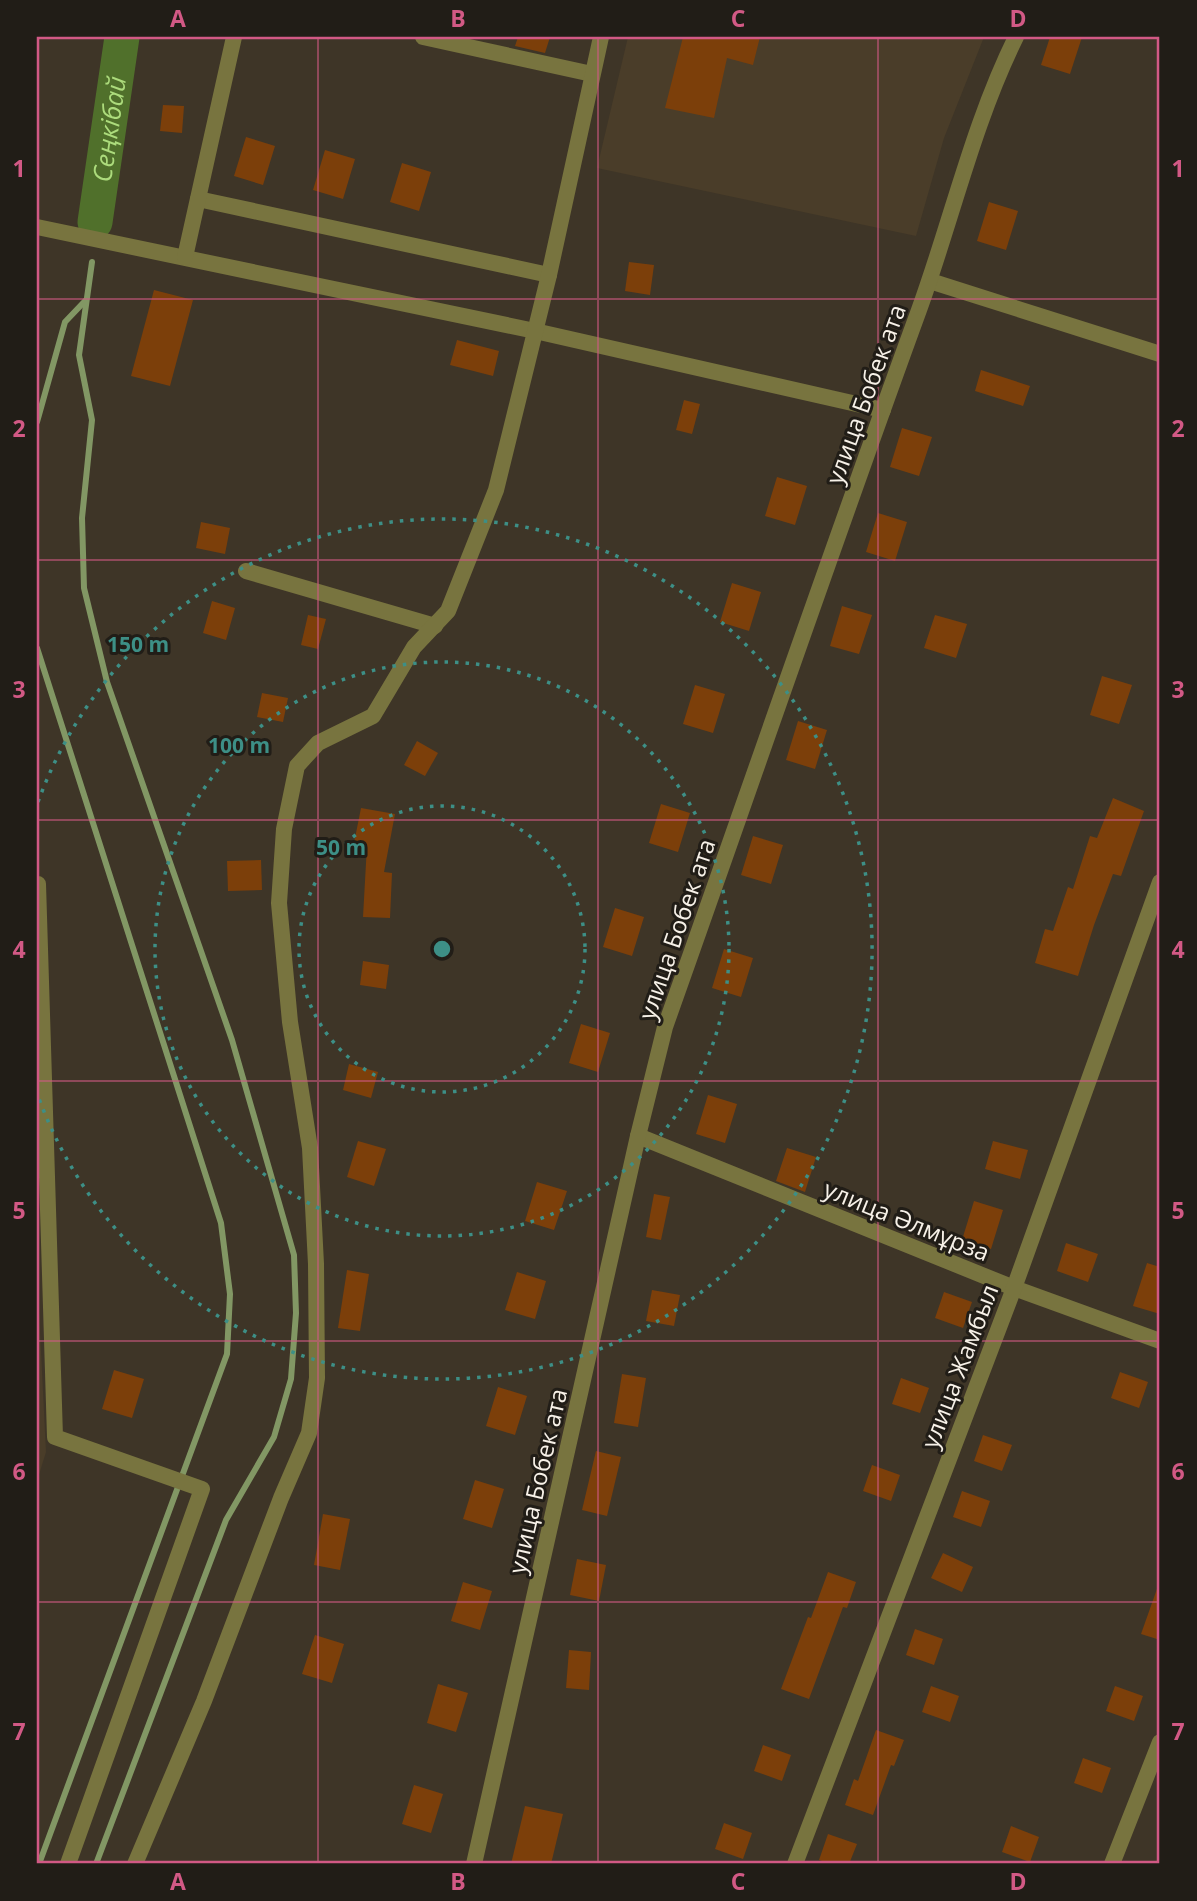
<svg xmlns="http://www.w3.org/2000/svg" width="1197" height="1901" font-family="'Open Sans',sans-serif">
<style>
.built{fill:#4a3d29}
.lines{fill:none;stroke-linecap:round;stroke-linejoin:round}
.stream{stroke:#829764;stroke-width:6}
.river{stroke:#50702b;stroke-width:35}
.building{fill:#7c3f0a}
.street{stroke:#78743f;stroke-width:16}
.grid{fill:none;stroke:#d25985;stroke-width:2;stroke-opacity:0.55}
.ring{fill:none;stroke:#3d8f86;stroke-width:3.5;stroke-dasharray:3.5 7}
.labels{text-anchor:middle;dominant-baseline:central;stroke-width:6;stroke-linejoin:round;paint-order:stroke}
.street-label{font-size:24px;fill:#f7f1e8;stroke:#211d17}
.water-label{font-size:26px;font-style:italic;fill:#acdb7c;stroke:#211d17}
.centre{fill:#3d8f86;stroke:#211d17;stroke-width:3.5}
.ring-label{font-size:21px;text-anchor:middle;font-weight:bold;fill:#3d8f86;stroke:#211d17;stroke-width:6;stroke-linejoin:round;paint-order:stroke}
.neatline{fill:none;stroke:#d25985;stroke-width:2.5}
.grid-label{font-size:23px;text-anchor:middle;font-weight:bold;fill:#d25985}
</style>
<rect width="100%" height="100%" fill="#3e3527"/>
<!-- built -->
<g class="built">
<polygon points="628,37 984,37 944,138 916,236 597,168"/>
<polygon points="37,1270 46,1452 37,1481"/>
</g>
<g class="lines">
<!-- stream -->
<g class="stream">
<polyline points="92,262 79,355 92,420 82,518 84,588 107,682 232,1040 294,1255 296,1313 291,1379 274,1437 226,1520 96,1864"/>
<polyline points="37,422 65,322 85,301"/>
<polyline points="37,648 221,1223 230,1294 227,1354 39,1864"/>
</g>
<!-- river -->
<path class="river" id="s1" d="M95 222 122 37"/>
</g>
<!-- building -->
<g class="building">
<polygon points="518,37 550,37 545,53 515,46"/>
<polygon points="683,37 760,37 753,65 727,58 714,118 665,108"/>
<polygon points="1050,37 1082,37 1070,74 1041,65"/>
<polygon points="163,105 184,106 182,133 160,131"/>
<polygon points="246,137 275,146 263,185 234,176"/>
<polygon points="325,150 355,159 343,199 313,190"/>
<polygon points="402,163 431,172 419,211 390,202"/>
<polygon points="989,202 1018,211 1006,250 977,241"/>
<polygon points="629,262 654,265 650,295 625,291"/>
<polygon points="154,290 193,300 170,386 131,376"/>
<polygon points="457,340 499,351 493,376 450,365"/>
<polygon points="981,370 1030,386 1023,406 975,391"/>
<polygon points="684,400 700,404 692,434 676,430"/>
<polygon points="902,428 932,437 919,476 890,467"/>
<polygon points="777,477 807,486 795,525 765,516"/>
<polygon points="878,513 907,522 895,561 866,552"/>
<polygon points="201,522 230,528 225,554 196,548"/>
<polygon points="732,583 761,592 749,631 720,622"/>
<polygon points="212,601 235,608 226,640 203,633"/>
<polygon points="842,606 872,615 859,654 830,646"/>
<polygon points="308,615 326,619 318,649 301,645"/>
<polygon points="935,615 967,624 956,658 924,648"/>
<polygon points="1102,676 1132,685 1119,724 1090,715"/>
<polygon points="695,685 725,694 713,733 683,724"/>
<polygon points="262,693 288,698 283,722 257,717"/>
<polygon points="798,721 827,730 815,769 786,760"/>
<polygon points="417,741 438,753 425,776 404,765"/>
<polygon points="1113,798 1144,811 1121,876 1113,874 1094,925 1078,976 1035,963 1045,929 1053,931 1068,887 1073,889 1090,836 1097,838"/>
<polygon points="661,804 690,813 678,852 649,843"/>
<polygon points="361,808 395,814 384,872 392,873 390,918 363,917 367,845 354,843"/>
<polygon points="753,836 783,845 771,884 741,875"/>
<polygon points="261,860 262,890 228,891 227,861"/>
<polygon points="615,908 644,917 632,956 603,947"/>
<polygon points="724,949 753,958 741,997 712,988"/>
<polygon points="363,961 389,965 386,989 360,985"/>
<polygon points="581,1024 610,1033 598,1072 569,1063"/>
<polygon points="349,1064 378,1072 371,1098 343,1090"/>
<polygon points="708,1095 737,1104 725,1143 696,1134"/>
<polygon points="358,1141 386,1149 374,1186 347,1177"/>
<polygon points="993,1141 1028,1150 1020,1179 985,1169"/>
<polygon points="787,1148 816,1157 805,1192 776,1181"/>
<polygon points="537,1182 567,1191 554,1230 525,1221"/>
<polygon points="654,1194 670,1197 661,1240 646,1237"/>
<polygon points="974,1201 1003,1210 991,1249 962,1240"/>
<polygon points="1066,1243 1098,1254 1088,1282 1057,1271"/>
<polygon points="1147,1263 1160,1267 1160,1314 1133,1306"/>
<polygon points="347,1270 369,1274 360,1331 338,1328"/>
<polygon points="517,1272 546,1281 535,1319 505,1310"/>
<polygon points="652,1290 680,1295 674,1326 646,1321"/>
<polygon points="944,1292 972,1302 963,1328 935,1318"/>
<polygon points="114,1370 144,1379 132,1418 102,1409"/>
<polygon points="1120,1372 1148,1382 1139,1408 1111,1398"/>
<polygon points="622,1374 646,1378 638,1427 614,1423"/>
<polygon points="901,1378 929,1388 920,1413 892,1404"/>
<polygon points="498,1387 527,1396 515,1435 486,1426"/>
<polygon points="983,1435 1012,1445 1002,1471 974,1461"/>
<polygon points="596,1451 621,1457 607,1516 582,1510"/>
<polygon points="872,1465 900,1475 891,1501 863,1491"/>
<polygon points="475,1480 504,1489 492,1528 463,1519"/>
<polygon points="962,1491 990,1501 981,1527 953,1517"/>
<polygon points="323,1514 350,1519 340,1570 314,1565"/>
<polygon points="943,1553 973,1567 962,1592 931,1578"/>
<polygon points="577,1559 606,1565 599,1601 570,1595"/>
<polygon points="828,1572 856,1582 847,1608 843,1607 809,1699 781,1689 808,1617 811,1618"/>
<polygon points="463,1582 492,1591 480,1630 451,1621"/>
<polygon points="1158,1586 1160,1586 1160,1640 1141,1634"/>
<polygon points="915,1629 943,1639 934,1665 906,1655"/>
<polygon points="315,1635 344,1644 332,1683 302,1674"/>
<polygon points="569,1650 591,1652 589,1690 566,1688"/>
<polygon points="438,1684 468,1693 456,1732 427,1723"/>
<polygon points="931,1686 959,1696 950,1722 922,1712"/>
<polygon points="1115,1686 1143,1696 1134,1721 1106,1711"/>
<polygon points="876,1730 904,1740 894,1766 891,1765 873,1815 845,1805 854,1779 858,1781"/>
<polygon points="763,1745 791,1755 782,1781 754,1771"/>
<polygon points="1083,1758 1111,1768 1102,1793 1074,1783"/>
<polygon points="414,1785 443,1794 431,1833 402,1824"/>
<polygon points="525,1806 563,1814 551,1864 511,1864"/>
<polygon points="724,1823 752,1833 743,1859 715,1849"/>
<polygon points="1011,1826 1039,1837 1030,1862 1002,1852"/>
<polygon points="828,1834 857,1844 849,1864 831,1864 819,1860"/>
</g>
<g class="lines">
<!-- street -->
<g class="street">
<polyline points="423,37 592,74"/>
<polyline points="198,199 549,275"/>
<polyline points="37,227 535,331 883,410"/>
<polyline points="185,257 234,37"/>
<polyline points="930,281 1160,354"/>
<polyline points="246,571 435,626"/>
<polyline points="37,884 38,884 55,1437 202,1489 68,1864"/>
<polyline points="638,1136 1014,1288 1160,1341"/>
<polyline points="135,1864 204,1701 281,1498 309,1433 317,1378 316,1264 310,1148 290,1022 279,903 284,829 297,766 318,743 373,716 414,647 448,611 496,490 549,275 601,37"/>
<path d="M474 1864 638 1136 665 1027C750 788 832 548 919 310 952 219 973 124 1016 37"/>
<polyline points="795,1864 1014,1288 1160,882"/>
<polyline points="1112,1864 1160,1742"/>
</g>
</g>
<!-- grid -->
<path class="grid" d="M318 37V1864M598 37V1864M878 37V1864M37 299H1160M37 560H1160M37 820H1160M37 1081H1160M37 1341H1160M37 1602H1160"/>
<!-- distance rings -->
<g class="ring">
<circle cx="442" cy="949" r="143"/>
<circle cx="442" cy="949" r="287"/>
<path d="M38 802A430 430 0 1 1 38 1096"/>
</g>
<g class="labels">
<!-- street labels -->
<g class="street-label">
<text transform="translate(865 394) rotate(-70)">улица Бобек ата</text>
<text transform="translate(676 929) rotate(-71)">улица Бобек ата</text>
<text transform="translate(907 1220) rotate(22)">улица Әлмұрза</text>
<text transform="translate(959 1366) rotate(-69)">улица Жамбыл</text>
<text transform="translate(537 1481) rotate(-77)">улица Бобек ата</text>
</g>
<!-- water labels -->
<g class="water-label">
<text stroke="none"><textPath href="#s1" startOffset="94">Сеңкібай</textPath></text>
</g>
</g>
<circle cx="442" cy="949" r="10" class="centre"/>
<g class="ring-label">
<text x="138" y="652">150 m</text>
<text x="239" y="753">100 m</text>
<text x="341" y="855">50 m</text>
</g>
<!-- border -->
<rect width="1197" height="1901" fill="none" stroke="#211d17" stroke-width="77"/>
<rect x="38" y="38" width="1120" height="1824" class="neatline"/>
<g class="grid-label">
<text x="178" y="27">A</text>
<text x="458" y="27">B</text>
<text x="738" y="27">C</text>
<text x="1018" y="27">D</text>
<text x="19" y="177">1</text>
<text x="1178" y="177">1</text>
<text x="19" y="437">2</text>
<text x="1178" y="437">2</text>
<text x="19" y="698">3</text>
<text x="1178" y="698">3</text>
<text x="19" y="958">4</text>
<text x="1178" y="958">4</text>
<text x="19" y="1219">5</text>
<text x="1178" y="1219">5</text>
<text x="19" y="1480">6</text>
<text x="1178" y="1480">6</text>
<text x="19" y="1740">7</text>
<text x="1178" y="1740">7</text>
<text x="178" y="1890">A</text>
<text x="458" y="1890">B</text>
<text x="738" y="1890">C</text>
<text x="1018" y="1890">D</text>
</g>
</svg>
